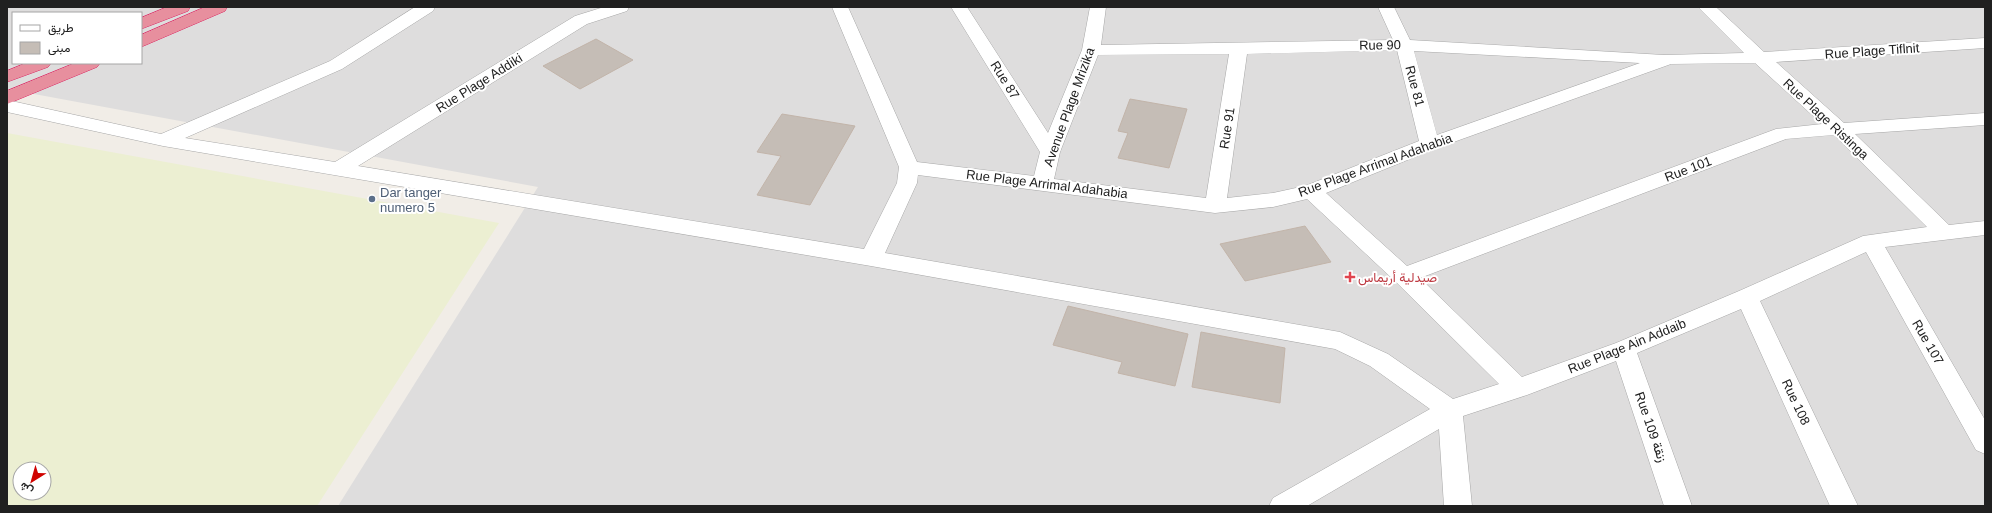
<svg xmlns="http://www.w3.org/2000/svg" width="1992" height="513" font-family="Arial,Vazirmatn,sans-serif">
<style>
.residential{fill:#dedddd;fill-rule:evenodd}
.farmland{fill:#ecefd2;fill-rule:evenodd}
.building{fill:#c5bdb6;stroke:#c2b4a9}
.lines{fill:none;stroke-linecap:round;stroke-linejoin:round}
.street-casing{stroke:#a7a7a7;stroke-width:1}
.highway-casing{stroke:#db2763;stroke-width:1}
.street{fill:#fff;fill-rule:evenodd}
.highway{fill:#e78f9e;fill-rule:evenodd}
.service-dot{fill:#5c6f8a;stroke:#fff;stroke-width:1.5}
.health-dot{fill:#e0444e;stroke:#fff;stroke-width:1.5}
.labels{text-anchor:middle;dominant-baseline:central;stroke-width:4;stroke-linejoin:round;paint-order:stroke}
.street-label{font-size:13px;fill:#202020;stroke:#fff}
.service-label{font-size:13px;fill:#4e5e75;stroke:#fff;text-anchor:start}
.health-label{font-size:13px;fill:#be3a42;stroke:#fff;text-anchor:start}
</style>
<rect width="100%" height="100%" fill="#f1ede7"/>
<!-- residential -->
<path class="residential" d="M7 7H1985V506H338L538 187 7 89ZM13 13H141V63H13Z"/>
<!-- farmland -->
<path class="farmland" d="M7 133 499 223 317 506H7ZM20 469H44V493H20Z"/>
<!-- building -->
<g class="building">
<polygon points="596,39 633,60 580,89 543,66"/>
<polygon points="1130,99 1187,109 1169,168 1118,158 1128,133 1118,131"/>
<polygon points="782,114 855,126 810,205 757,195 781,156 757,152"/>
<polygon points="1305,226 1331,262 1245,281 1220,244"/>
<polygon points="1068,306 1188,334 1175,386 1118,373 1122,362 1053,345"/>
<polygon points="1201,332 1285,348 1280,403 1192,387"/>
</g>
<g class="lines">
<defs>
<path id="street" d="M415 7H435L433 11 342 69 185 138 335 162 575 16 604 7H629L627 11 587 24 358 166 864 249 897 183 899 167 832 7H848L917 162 1034 176 1040 152 951 7H967L1048 133 1082 50 1090 7H1106L1101 45 1393 40 1378 7H1394L1410 40 1664 55 1744 53 1698 7H1716L1764 52 1985 38V48L1776 62 1844 123 1985 113V125L1855 134 1949 225 1985 221V235L1885 247 1985 420V454L1976 450 1866 252 1760 301 1858 506H1830L1741 309 1637 353 1692 506H1664L1616 361 1527 395 1463 416 1472 506H1444L1439 429 1307 506H1269L1273 498 1430 409 1370 366 1335 349 871 266 163 146 7 112V100L161 134 330 61ZM1397 50 1419 141 1305 186 1273 193 1227 198 1247 54ZM1414 51 1640 63 1437 135ZM1229 54 1206 198 1054 179 1060 152 1098 55ZM1755 63 1822 124 1776 129 1407 266 1326 193 1437 148 1671 64ZM1834 135 1927 227 1863 236 1739 291 1616 343 1522 377 1420 278 1786 139ZM918 175 1215 213 1273 207 1307 199 1396 282 1499 384 1453 399 1388 354 1340 332 885 253 917 183Z"/>
<g id="highway">
<polygon points="167,7 190,7 188,11 141,29 141,18"/>
<polygon points="205,7 227,7 225,11 141,47 141,35"/>
<polygon points="26,63 51,63 48,67 7,82 7,71"/>
<polygon points="75,63 100,63 97,67 7,104 7,91"/>
</g>
</defs>
<!-- street casing -->
<use href="#street" class="street-casing"/>
<!-- highway casing -->
<use href="#highway" class="highway-casing"/>
<!-- street -->
<use href="#street" class="street"/>
<!-- highway -->
<use href="#highway" class="highway"/>
</g>
<!-- markers -->
<circle class="service-dot" cx="372" cy="199" r="4"/>
<path class="health-dot" d="M1348 271h4v4h4v4h-4v4h-4v-4h-4v-4h4z"/>
<g class="labels">
<!-- street labels -->
<g class="street-label">
<text transform="translate(1380 45) rotate(-1)">Rue 90</text>
<text transform="translate(1872 51) rotate(-4)">Rue Plage Tiflnit</text>
<text transform="translate(1005 80) rotate(58)">Rue 87</text>
<text transform="translate(479 83) rotate(-32)">Rue Plage Addiki</text>
<text transform="translate(1415 86) rotate(75)">Rue 81</text>
<text transform="translate(1069 107) rotate(-70)">Avenue Plage Mrizika</text>
<text transform="translate(1826 119) rotate(43)">Rue Plage Ristinga</text>
<text transform="translate(1227 128) rotate(-81)">Rue 91</text>
<text transform="translate(1375 165) rotate(-20)">Rue Plage Arrimal Adahabia</text>
<text transform="translate(1688 169) rotate(-21)">Rue 101</text>
<text transform="translate(1047 184) rotate(7)">Rue Plage Arrimal Adahabia</text>
<text transform="translate(1928 342) rotate(60)">Rue 107</text>
<text transform="translate(1627 346) rotate(-22)">Rue Plage Ain Addaib</text>
<text transform="translate(1796 402) rotate(65)">Rue 108</text>
<text transform="translate(1651 427) rotate(71)">Rue 109 زنقة</text>
</g>
<!-- service labels -->
<g class="service-label">
<text x="380" y="192">Dar tanger<tspan x="380" dy="15">numero 5</tspan></text>
</g>
<!-- health labels -->
<g class="health-label">
<text x="1358" y="277">صيدلية أريماس</text>
</g>
</g>
<!-- border -->
<rect width="1992" height="513" fill="none" stroke="#202020" stroke-width="16"/>
<!-- legend -->
<rect x="12" y="12" width="130" height="52" fill="#ffffff" stroke="#a6a6a6"/>
<rect x="20" y="25" width="20" height="6" fill="#ffffff" stroke="#a6a6a6"/>
<text x="48" y="32" font-size="12" fill="#202020">طريق</text>
<rect x="20" y="42" width="20" height="12" fill="#c5bdb6" stroke="#a6a6a6"/>
<text x="48" y="52" font-size="12" fill="#202020">مبنى</text>
<!-- north arrow -->
<g transform="translate(32 481) rotate(217)"><circle r="19" fill="#ffffff" stroke="#a6a6a6"/>
<path d="M0-3L7 15L0 10L-7 15Z" fill="#d00300"/>
<text y="-6" font-size="11" font-weight="bold" text-anchor="middle" fill="#202020">ش</text>
</g>
</svg>
